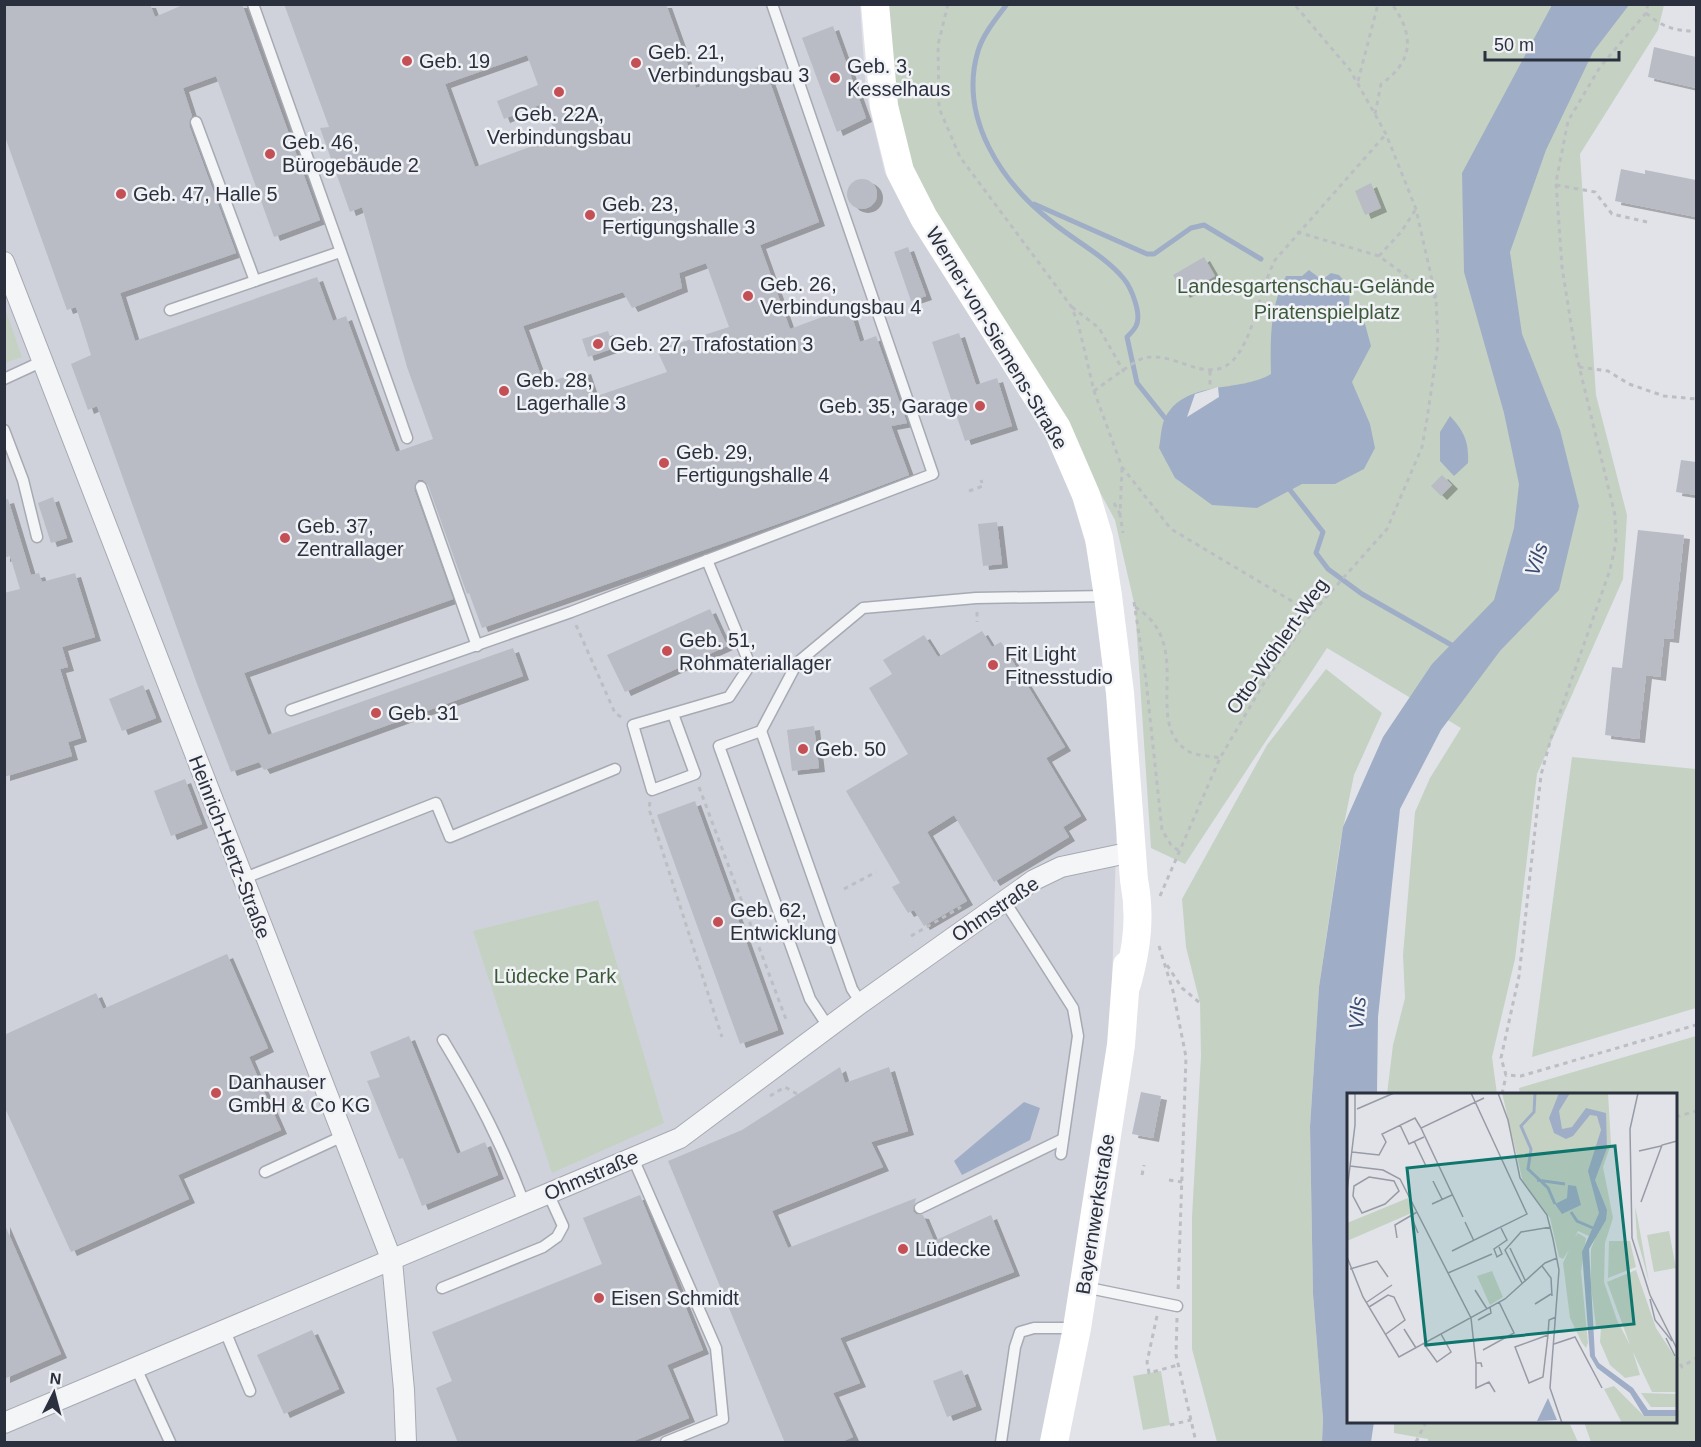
<svg xmlns="http://www.w3.org/2000/svg" width="1701" height="1447" font-family="Helvetica,sans-serif">
<style>
.built{fill:#cfd2da}
.green{fill:#c5d2c3}
.water{fill:#9faec6}
.pier{fill:#e1e3e9}
.lines{fill:none;stroke-linecap:round;stroke-linejoin:round}
.stream{stroke:#9faec6;stroke-width:5}
.building{fill:#b9bcc5;fill-rule:evenodd;filter:url(#shadow)}
.lane-casing{stroke:#a7aab3;stroke-width:13}
.street-casing{stroke:#a7aab3;stroke-width:22}
.path{stroke:#bcbec3;stroke-width:3;stroke-dasharray:4.5 4.5;stroke-linecap:butt}
.lane{stroke:#f4f5f7;stroke-width:10}
.street{stroke:#f4f5f7;stroke-width:20}
.secondary{stroke:#fff;stroke-width:28}
.poi-dot{fill:#c45055;stroke:#f1f2f6;stroke-width:2}
.labels{text-anchor:middle;dominant-baseline:central;stroke-width:5;stroke-linejoin:round;paint-order:stroke}
.poi-label{font-size:20px;fill:#2b303f;stroke:#f1f2f6;text-anchor:start}
.park-label{font-size:20px;fill:#3c5a39;stroke:#f1f2f6}
.street-label{font-size:20px;fill:#2b303f;stroke:#f1f2f6}
.water-label{font-size:21px;font-style:italic;fill:#384b70;stroke:#f1f2f6}
.inset-river{fill:none;stroke:#9faec6;stroke-width:3}
.inset-road{fill:none;stroke:#989ba5;stroke-width:1.5}
.view{fill:#0f766e;fill-opacity:0.15;stroke:#0f766e;stroke-width:3}
.inset-edge{fill:none;stroke:#2b303f;stroke-width:3}
</style>
<defs>
<filter id="shadow"><feDropShadow dx="6" dy="4" stdDeviation="0" flood-color="#0004"/></filter>
</defs>
<rect width="100%" height="100%" fill="#e1e3e9"/>
<!-- built -->
<polygon class="built" points="5,5 860,5 866,93 885,173 1053,431 1098,587 1117,813 1110,1053 1046,1442 5,1442"/>
<!-- green -->
<g class="green">
<polygon points="880,5 1664,5 1658,30 1580,154 1596,395 1627,515 1623,579 1537,774 1515,959 1492,1057 1497,1094 1387,1094 1393,1045 1405,998 1403,955 1415,812 1430,778 1461,728 1327,648 1185,864 1151,848 1135,607 1115,520 1063,424 926,211 904,139"/>
<polygon points="5,308 22,357 5,363 4,363"/>
<polygon points="1326,669 1382,713 1354,775 1340,844 1319,987 1310,1127 1313,1294 1323,1419 1322,1442 1217,1442 1192,1349 1192,1217 1201,1056 1200,1003 1186,947 1182,899 1267,745"/>
<polygon points="1572,757 1696,769 1696,1008 1532,1057"/>
<polygon points="598,900 664,1123 552,1173 473,931"/>
<polygon points="1696,1036 1696,1442 1591,1442 1584,1422 1676,1422 1676,1094 1520,1094 1519,1088"/>
<polygon points="1161,1371 1170,1425 1143,1430 1133,1376"/>
<polygon points="1394,1422 1569,1422 1578,1442 1428,1442 1428,1439 1394,1433"/>
</g>
<!-- water -->
<g class="water">
<polygon points="1552,5 1629,5 1593,52 1546,150 1510,252 1522,334 1560,430 1579,506 1559,590 1500,651 1441,730 1400,809 1378,1017 1377,1094 1348,1094 1348,1422 1374,1422 1371,1442 1322,1442 1323,1419 1313,1294 1310,1127 1319,987 1343,827 1383,737 1432,664 1494,600 1514,528 1519,484 1504,413 1464,272 1462,173"/>
<path d="M1309 270 1322 280 1331 273 1339 275 1350 287 1349 307 1365 324 1371 346 1352 382 1370 424 1375 448 1364 469 1335 484H1302L1257 508 1212 505 1175 478 1159 448C1161 438 1161 424 1166 416 1188 379 1239 393 1271 374 1270 341 1270 305 1286 276H1302Z"/>
<path d="M1450 416C1464 431 1469 442 1468 463L1454 476 1440 461V432Z"/>
<polygon points="1024,1102 1040,1108 1030,1140 962,1175 954,1161"/>
</g>
<!-- pier -->
<polygon class="pier" points="1218,387 1219,397 1187,417 1195,394"/>
<g class="lines">
<!-- stream -->
<g class="stream">
<path d="M1007 4C996 19 983 34 978 51 958 118 1002 183 1052 222 1075 241 1105 256 1124 279 1132 289 1142 315 1136 326 1134 330 1130 334 1127 337L1137 383 1165 418"/>
<polyline points="1034,204 1147,254 1154,254 1191,228 1204,225 1261,259"/>
<polyline points="1290,490 1323,532 1316,553 1328,569 1362,594 1455,647"/>
</g>
</g>
<!-- building -->
<g class="building">
<path d="M4 4H150L155 17 185 4H242L320 220 274 237 216 76 183 88 192 116 189 125 236 253 120 293 135 341 317 277 333 321 346 316 396 452 433 439 407 367 362 207 350 212 320 128 329 127 284 4H666L696 88 764 65 819 222 760 245 790 329 849 307 860 342 876 336 907 423 891 426 909 475 803 515 482 628 469 593 467 594 428 485 423 480H418L414 489 453 599 244 673 268 735 513 648 523 676 264 770 259 762 231 772 197 684 97 406 88 410 71 364 91 355 76 307 67 310 4 134ZM527 55 538 85 497 101 504 119 544 103 557 137 475 167 445 84ZM706 263 729 327 657 350 667 372 594 397 585 370 544 384 523 326 623 292 632 308 682 288 679 273Z"/>
<polygon points="833,26 866,118 837,132 802,38"/>
<polygon points="1654,47 1696,57 1696,88 1648,77"/>
<polygon points="1621,169 1645,174 1645,170 1696,180 1696,217 1615,201"/>
<circle cx="862" cy="194" r="15"/>
<polygon points="1371,183 1381,208 1365,215 1355,191"/>
<polygon points="908,247 926,296 911,301 894,252"/>
<polygon points="1204,257 1215,276 1184,294 1173,275"/>
<polygon points="608,331 614,348 588,357 582,339"/>
<polygon points="959,333 976,385 997,378 1012,426 965,441 932,342"/>
<polygon points="1681,460 1696,462 1696,495 1676,492"/>
<polygon points="1442,475 1452,485 1441,496 1431,486"/>
<polygon points="53,497 67,538 51,543 38,503"/>
<polygon points="8,499 31,575 39,573 42,582 75,573 95,637 62,647 68,667 60,669 81,738 68,742 72,756 4,777 4,593 20,589 10,556 4,558 4,500"/>
<polygon points="997,522 1002,564 983,566 978,524"/>
<polygon points="1638,530 1684,535 1673,639 1664,638 1660,677 1646,675 1639,739 1605,735 1612,667 1622,668"/>
<polygon points="710,609 727,646 625,692 607,655"/>
<polygon points="982,631 992,647 1001,642 1065,747 1046,758 1081,816 1063,827 1069,837 994,882 954,815 927,832 967,901 924,926 914,910 908,913 892,887 900,883 846,791 908,754 869,688 892,674 883,660 924,635 938,657"/>
<polygon points="143,685 156,718 122,731 109,699"/>
<polygon points="814,726 819,768 792,771 787,730"/>
<polygon points="185,779 202,824 171,836 154,791"/>
<polygon points="695,801 778,1030 740,1044 657,815"/>
<polygon points="227,954 268,1048 249,1057 281,1130 178,1175 189,1199 71,1252 4,1106 4,1035 96,993 103,1009"/>
<polygon points="409,1036 457,1154 485,1142 498,1175 422,1206 403,1158 399,1159 367,1081 380,1077 370,1052"/>
<polygon points="840,1067 845,1083 889,1067 908,1131 871,1142 883,1167 772,1211 788,1248 916,1198 913,1211 916,1214 923,1215 934,1241 991,1215 1014,1272 840,1338 860,1383 833,1393 853,1437 839,1443 785,1443 668,1161 742,1130"/>
<polygon points="1141,1092 1161,1096 1153,1138 1132,1134"/>
<polygon points="640,1195 703,1350 667,1365 689,1418 629,1443 458,1443 436,1388 452,1381 432,1332 602,1264 583,1218"/>
<polygon points="4,1223 61,1354 4,1379"/>
<polygon points="312,1330 339,1389 284,1414 257,1355"/>
<polygon points="962,1370 976,1406 947,1417 933,1381"/>
</g>
<g class="lines">
<defs>
<g id="lane">
<polyline points="253,4 407,438"/>
<polyline points="196,122 255,281"/>
<polyline points="170,310 340,252"/>
<polyline points="4,379 43,361"/>
<polyline points="4,430 23,480 37,537"/>
<polyline points="421,487 477,646"/>
<polyline points="291,710 571,612 933,474 772,4"/>
<polyline points="673,714 695,774 652,790 633,725 729,697 750,665 707,560"/>
<polyline points="761,731 852,989 861,1003"/>
<polyline points="242,879 436,803 450,837 615,769"/>
<polyline points="1004,900 1073,1008 1078,1036 1061,1154"/>
<polyline points="829,1028 810,999 719,746 761,731 797,663 863,608 976,598 1108,596"/>
<path d="M443 1040C477 1096 501 1142 524 1203"/>
<polyline points="632,1156 716,1348 723,1419 666,1442"/>
<polyline points="265,1172 343,1136"/>
<polyline points="920,1208 1063,1139"/>
<polyline points="1084,1287 1177,1306"/>
<polyline points="442,1288 543,1247 557,1237 563,1226 548,1193"/>
<polyline points="225,1331 250,1391"/>
<polyline points="136,1368 170,1442"/>
<polyline points="1001,1442 1015,1347 1020,1332 1034,1328 1077,1328"/>
</g>
<g id="street">
<polyline points="4,262 392,1261 404,1390 406,1442"/>
<polyline points="4,1423 680,1138 861,1003 1034,880 1061,867 1132,852"/>
</g>
</defs>
<!-- lane casing -->
<use href="#lane" class="lane-casing"/>
<!-- street casing -->
<use href="#street" class="street-casing"/>
<!-- path -->
<g class="path">
<polyline points="948,4 938,45 939,108 960,157 1071,306 1078,323 1094,391 1122,467 1171,529 1312,613"/>
<polyline points="1648,4 1646,13 1600,67 1568,121 1556,182 1562,267 1575,349 1615,515 1616,542 1610,570 1551,738 1541,775 1519,976 1501,1058 1506,1075 1521,1076 1696,1025"/>
<path d="M1646 13C1662 27 1675 31 1696 31"/>
<polyline points="1358,81 1378,4"/>
<path d="M1375 114 1381 84C1413 62 1415 36 1392 4"/>
<polyline points="1556,185 1595,192 1612,214 1647,222"/>
<polyline points="1297,232 1379,256 1436,298"/>
<polyline points="1379,256 1401,232 1416,209"/>
<polyline points="1072,307 1099,328 1124,372"/>
<polyline points="1579,367 1608,371 1629,384 1664,396 1696,399"/>
<polyline points="1210,371 1210,388"/>
<path d="M1094 391C1104 384 1135 360 1144 358 1179 349 1216 397 1243 346 1256 322 1261 288 1275 260L1386 134"/>
<polyline points="1122,468 1120,514 1123,533"/>
<polyline points="969,491 983,486 981,480"/>
<polyline points="1114,503 1120,514"/>
<polyline points="1134,602 1146,680 1162,830 1171,845 1179,851"/>
<path d="M1135 607C1197 644 1141 722 1188 751 1196 756 1211 756 1220 758"/>
<polyline points="977,612 977,622"/>
<polyline points="576,625 615,713 621,717"/>
<polyline points="699,787 787,1022"/>
<polyline points="650,802 649,809 722,1037"/>
<polyline points="844,889 876,872"/>
<polyline points="1160,896 1220,758 1264,683 1312,613 1387,529 1422,447 1427,419 1438,344 1436,298 1416,209 1386,134 1350,70 1294,4"/>
<polyline points="911,936 961,907"/>
<polyline points="1159,946 1173,991 1186,1057 1178,1293"/>
<polyline points="1167,965 1182,988 1200,1003"/>
<polyline points="1502,1094 1506,1076"/>
<polyline points="770,1096 785,1087 797,1094"/>
<polyline points="1676,1117 1696,1111"/>
<polyline points="1142,1175 1144,1165"/>
<polyline points="1169,1180 1182,1182"/>
<polyline points="1157,1316 1147,1362 1149,1373 1178,1365"/>
<polyline points="1177,1318 1176,1355 1196,1442"/>
<polyline points="1676,1356 1682,1367 1696,1358"/>
<polyline points="1170,1425 1191,1420"/>
<polyline points="1416,1442 1426,1422"/>
</g>
<!-- lane -->
<use href="#lane" class="lane"/>
<!-- street -->
<use href="#street" class="street"/>
<!-- secondary -->
<g class="secondary">
<path d="M875 4 884 106 900 171 924 218 1057 428 1086 495 1099 538 1108 596 1120 693 1134 880C1141 916 1137 948 1127 984"/>
<polyline points="1054,1442 1077,1328 1121,1045 1127,965"/>
</g>
</g>
<!-- markers -->
<g class="poi-dot">
<circle cx="407" cy="61" r="6"/>
<circle cx="636" cy="63" r="6"/>
<circle cx="835" cy="78" r="6"/>
<circle cx="559" cy="92" r="6"/>
<circle cx="270" cy="154" r="6"/>
<circle cx="121" cy="194" r="6"/>
<circle cx="590" cy="215" r="6"/>
<circle cx="748" cy="296" r="6"/>
<circle cx="598" cy="344" r="6"/>
<circle cx="504" cy="391" r="6"/>
<circle cx="980" cy="406" r="6"/>
<circle cx="664" cy="463" r="6"/>
<circle cx="285" cy="538" r="6"/>
<circle cx="667" cy="651" r="6"/>
<circle cx="993" cy="665" r="6"/>
<circle cx="376" cy="713" r="6"/>
<circle cx="803" cy="749" r="6"/>
<circle cx="718" cy="922" r="6"/>
<circle cx="216" cy="1093" r="6"/>
<circle cx="903" cy="1249" r="6"/>
<circle cx="599" cy="1298" r="6"/>
</g>
<g class="labels">
<!-- poi labels -->
<g class="poi-label">
<text x="648" y="52">Geb. 21,<tspan x="648" dy="23">Verbindungsbau 3</tspan></text>
<text x="419" y="61">Geb. 19</text>
<text x="847" y="66">Geb. 3,<tspan x="847" dy="23">Kesselhaus</tspan></text>
<text x="559" y="114" text-anchor="middle">Geb. 22A,<tspan x="559" dy="23">Verbindungsbau</tspan></text>
<text x="282" y="142">Geb. 46,<tspan x="282" dy="23">Bürogebäude 2</tspan></text>
<text x="133" y="194">Geb. 47, Halle 5</text>
<text x="602" y="204">Geb. 23,<tspan x="602" dy="23">Fertigungshalle 3</tspan></text>
<text x="760" y="284">Geb. 26,<tspan x="760" dy="23">Verbindungsbau 4</tspan></text>
<text x="610" y="344">Geb. 27, Trafostation 3</text>
<text x="516" y="380">Geb. 28,<tspan x="516" dy="23">Lagerhalle 3</tspan></text>
<text x="968" y="406" text-anchor="end">Geb. 35, Garage</text>
<text x="676" y="452">Geb. 29,<tspan x="676" dy="23">Fertigungshalle 4</tspan></text>
<text x="297" y="526">Geb. 37,<tspan x="297" dy="23">Zentrallager</tspan></text>
<text x="679" y="640">Geb. 51,<tspan x="679" dy="23">Rohmateriallager</tspan></text>
<text x="1005" y="654">Fit Light<tspan x="1005" dy="23">Fitnesstudio</tspan></text>
<text x="388" y="713">Geb. 31</text>
<text x="815" y="749">Geb. 50</text>
<text x="730" y="910">Geb. 62,<tspan x="730" dy="23">Entwicklung</tspan></text>
<text x="228" y="1082">Danhauser<tspan x="228" dy="23">GmbH &amp; Co KG</tspan></text>
<text x="915" y="1249">Lüdecke</text>
<text x="611" y="1298">Eisen Schmidt</text>
</g>
<!-- park labels -->
<g class="park-label">
<text x="1306" y="286">Landesgartenschau-Gelände</text>
<text x="1327" y="312">Piratenspielplatz</text>
<text x="555" y="976">Lüdecke Park</text>
</g>
<!-- street labels -->
<g class="street-label">
<text transform="translate(997 338) rotate(59)">Werner-von-Siemens-Straße</text>
<text transform="translate(1277 646) rotate(-55)">Otto-Wöhlert-Weg</text>
<text transform="translate(230 847) rotate(69)">Heinrich-Hertz-Straße</text>
<text transform="translate(995 909) rotate(-34)">Ohmstraße</text>
<text transform="translate(591 1175) rotate(-23)">Ohmstraße</text>
<text transform="translate(1095 1214) rotate(-81)">Bayernwerkstraße</text>
</g>
<!-- water labels -->
<g class="water-label">
<text transform="translate(1536 559) rotate(-72)">Vils</text>
<text transform="translate(1357 1013) rotate(-85)">Vils</text>
</g>
</g>
<!-- overview -->
<g transform="translate(1347 1093)">
<rect width="330" height="330" fill="#e1e3e9"/>
<path d="M155 0H261L264 51 256 74 266 125 258 150 257 189 270 227 283 252 260 189 289 177 309 235 330 267V299H305L286 259 293 282 278 285 263 272 253 249 254 234 249 233 244 194V156L248 146 231 138 228 144 231 140 239 145 234 179 241 250 239 255 235 250 223 225 216 170 222 157 216 166 212 164 203 125 176 89ZM61 105 67 119 0 148V130ZM288 114 290 122 302 189 290 145ZM322 138 329 175 307 179 300 142ZM262 148H283L289 174 261 185ZM145 178 156 204 143 212 130 183ZM267 293 297 323H330V330H275L257 296ZM294 300 330 301V314H304Z" fill="#c5d2c3"/>
<path d="M212 0H223L212 18 215 36 225 34 239 15 259 20 260 55 248 87 260 117 259 127 242 156 248 263 252 270 286 295 301 317H330V323H297L283 300 250 275 243 263 235 159 252 120 241 78 254 37 250 23 243 22 226 43 219 46 207 40 202 25ZM221 92 229 93 234 112 215 121 208 111 220 105ZM201 305 210 327 190 328Z" fill="#9faec6"/>
<path class="inset-river" d="M188 0 187 19 174 33 184 56 181 76 201 95 208 111M190 87 218 91M224 119 230 128 246 135"/>
<path class="inset-road" d="M151 0 161 27 173 85 200 122 206 146 212 177 203 295 215 330M291 0 283 36 285 145 303 202 330 256M10 16 47 0M53 32 62 51 77 44M67 48 79 73M292 58 314 53M5 59 32 62 39 49 35 41 68 25 74 35M3 73 36 77 53 86 124 225 129 270H134L135 274M22 84 47 88 52 98 38 111 15 120 6 103 7 93ZM86 88 95 106M0 98 8 32V0M294 109 315 52 330 48M85 111 105 102M64 123 71 140M116 124 74 35 137 5M118 129 127 148M50 145 48 132 70 119M152 154 155 161 150 164 147 156 160 147 154 135M163 155 178 187M105 158 180 121 124 0M0 164 16 204 52 264 158 206 198 170 210 165M195 173 204 185 205 203M3 176 30 168 41 184M101 180 145 161M175 190 158 157 174 139 204 134M128 197 140 216M303 206 308 227 325 248M20 209 45 192M188 211 204 201M22 214 41 202 47 204 58 227 39 241M131 227 144 220 143 214M57 236 69 255M201 242 168 254 182 290 196 284 201 242 202 227 209 224M319 245 328 263M77 251 90 269 104 259 94 241M207 251 228 244 255 295M136 257 167 240 152 209M129 270V295L142 289 148 299"/>
<path class="view" d="M268 53 287 231 79 252 60 75Z"/>
<rect width="330" height="330" class="inset-edge"/>
</g>
<!-- border -->
<rect width="1701" height="1447" fill="none" stroke="#2b303f" stroke-width="12"/>
<!-- north arrow -->
<g transform="translate(54 1393) rotate(6)" stroke="#f1f2f6" stroke-width="4.5" paint-order="stroke">
<path d="M0-4.5L10 22L0 15L-10 22Z" fill="#2b303f"/>
<text y="-9" font-size="16" font-weight="bold" text-anchor="middle" fill="#2b303f">N</text>
</g>
<!-- scale -->
<path d="M1485 51v9h134v-9" fill="none" stroke="#2b303f" stroke-width="3"/>
<text x="1494" y="51" font-size="18" fill="#2b303f" stroke="#f1f2f6" stroke-width="4.5" paint-order="stroke">50 m</text>
</svg>
